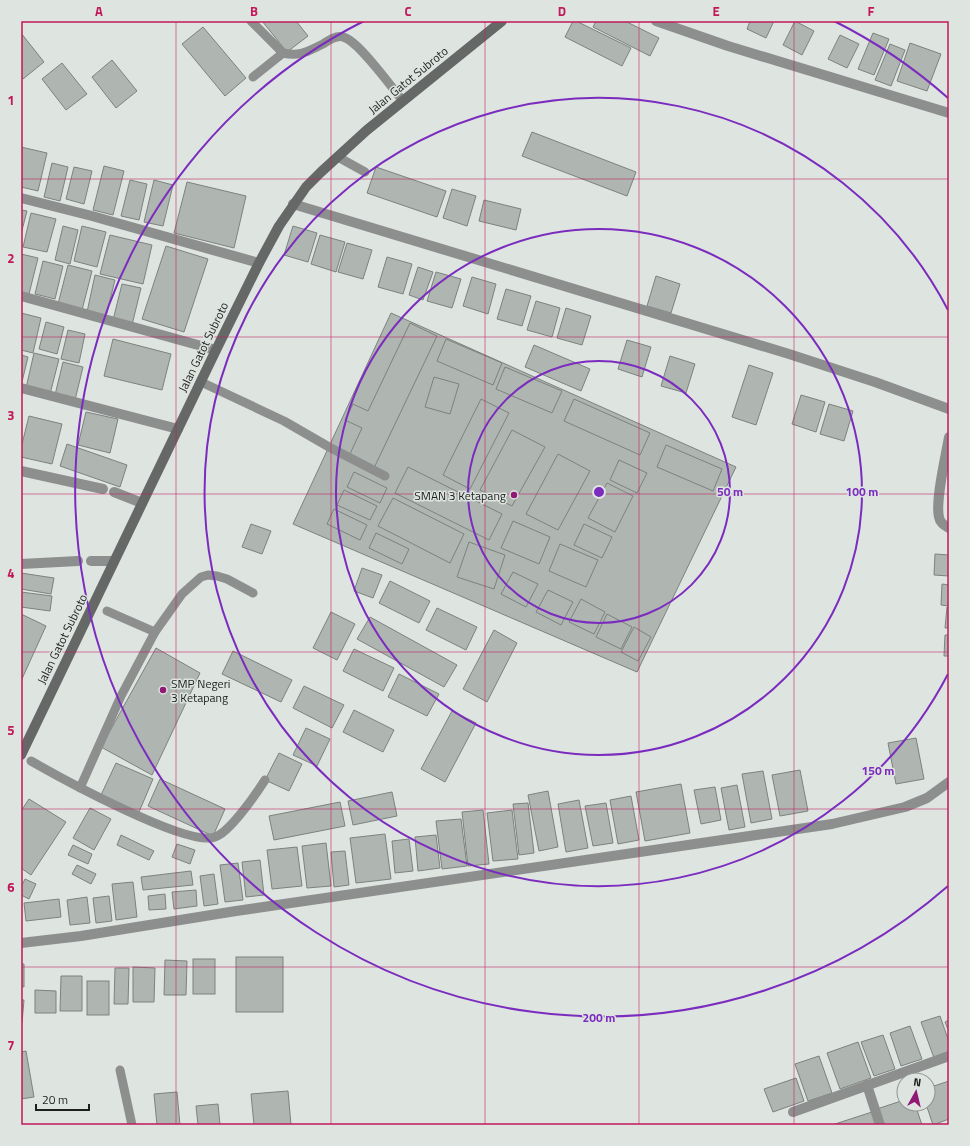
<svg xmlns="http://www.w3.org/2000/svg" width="970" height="1146" font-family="'Titillium Web',sans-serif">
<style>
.building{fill:#afb5b1;stroke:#7c827e}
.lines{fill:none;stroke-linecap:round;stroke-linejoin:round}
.lane{stroke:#8d8f8e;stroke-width:9}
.street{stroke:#8d8f8e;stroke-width:10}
.secondary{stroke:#656866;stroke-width:10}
.grid{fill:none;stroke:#c2185b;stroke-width:1;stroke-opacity:0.55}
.ring{fill:none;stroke:#7b2cbf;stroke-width:2}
.poi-dot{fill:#911876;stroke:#dee4df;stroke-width:1.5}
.labels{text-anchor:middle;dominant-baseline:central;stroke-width:3;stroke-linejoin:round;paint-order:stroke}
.street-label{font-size:12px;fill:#1d1f1e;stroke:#dee4df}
.poi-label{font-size:12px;fill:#1d1f1e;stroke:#dee4df;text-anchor:end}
.centre{fill:#7b2cbf;stroke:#dee4df;stroke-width:2}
.ring-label{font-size:12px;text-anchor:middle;font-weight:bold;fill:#7b2cbf;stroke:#dee4df;stroke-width:3;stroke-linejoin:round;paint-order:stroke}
.neatline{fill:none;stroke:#c2185b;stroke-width:1.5}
.grid-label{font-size:13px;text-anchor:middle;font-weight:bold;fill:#c2185b}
</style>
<rect width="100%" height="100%" fill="#dee4df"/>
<!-- building -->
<g class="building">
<polygon points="262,21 296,21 308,36 287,52"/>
<polygon points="573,21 576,21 631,48 622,66 565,37"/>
<polygon points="596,21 625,21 659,38 650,56 593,27"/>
<polygon points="750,21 774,21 766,38 747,29"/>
<polygon points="795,21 814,31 802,55 783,45"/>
<polygon points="203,27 246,78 225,96 182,44"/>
<polygon points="21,33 44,62 23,79 21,76"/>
<polygon points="873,33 889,39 874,75 858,69"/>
<polygon points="840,35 859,44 847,68 828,59"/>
<polygon points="910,43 941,54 927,91 897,81"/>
<polygon points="890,44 905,50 891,86 875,80"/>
<polygon points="112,60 137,91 116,108 92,77"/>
<polygon points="62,63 87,94 66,110 42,79"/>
<polygon points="532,132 636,172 627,196 522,156"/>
<polygon points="21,147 47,153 38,191 21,187"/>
<polygon points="52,163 68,167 60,201 44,197"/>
<polygon points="104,166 124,171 113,215 93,210"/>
<polygon points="74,167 92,171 84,204 66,199"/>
<polygon points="376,167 446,191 437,217 367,193"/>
<polygon points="130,180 147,184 139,220 121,216"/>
<polygon points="154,180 173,185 163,226 144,222"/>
<polygon points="187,182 246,196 234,248 174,233"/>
<polygon points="452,189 476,196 467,226 443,218"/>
<polygon points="484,200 521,209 516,230 479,221"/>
<polygon points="21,210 27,211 21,234"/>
<polygon points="31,213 56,219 47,252 23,247"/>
<polygon points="63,226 78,230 70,264 55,260"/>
<polygon points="82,226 106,232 97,267 74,261"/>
<polygon points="293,226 317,233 308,262 284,255"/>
<polygon points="110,235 152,245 143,284 100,274"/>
<polygon points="320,235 345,242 336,272 311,264"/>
<polygon points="347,243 372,250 363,279 338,272"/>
<polygon points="166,246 208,259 184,332 142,319"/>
<polygon points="21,254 38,258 29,294 21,292"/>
<polygon points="387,257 412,264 403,294 378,287"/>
<polygon points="43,261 63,266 55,299 35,294"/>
<polygon points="68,265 92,271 82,310 58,304"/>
<polygon points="418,267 433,272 423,300 409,295"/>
<polygon points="436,272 461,279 452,308 427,301"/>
<polygon points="95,275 115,280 106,316 87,312"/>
<polygon points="656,276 680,284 671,313 647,306"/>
<polygon points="472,277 496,284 488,314 463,306"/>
<polygon points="122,284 141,288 132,325 113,320"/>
<polygon points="506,289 531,296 522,326 497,319"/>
<polygon points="536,301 560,308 552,337 527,330"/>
<polygon points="566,308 591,316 582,345 557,338"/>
<polygon points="21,313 41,318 33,353 21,350"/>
<polygon points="391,313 736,467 637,672 293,524"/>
<polygon points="46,322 64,327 57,354 39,349"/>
<polygon points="410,323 437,336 374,468 349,456 362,428 345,420 353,404 368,411"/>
<polygon points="68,330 85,334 79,363 61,359"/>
<polygon points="113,339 171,354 162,390 104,376"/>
<polygon points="446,339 502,363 493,385 437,361"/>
<polygon points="627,340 651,347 642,377 618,369"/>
<polygon points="534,345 590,369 581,391 525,367"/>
<polygon points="34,353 59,359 50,394 26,388"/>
<polygon points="21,355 28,357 21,386"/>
<polygon points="670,356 695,364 686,393 661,386"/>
<polygon points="63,362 83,367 75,400 55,395"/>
<polygon points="749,365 773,373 756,425 732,417"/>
<polygon points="505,367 562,391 552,413 496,389"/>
<polygon points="434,377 459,384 450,414 425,407"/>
<polygon points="801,395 825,402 816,432 792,424"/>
<polygon points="481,399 509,413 470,489 443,475"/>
<polygon points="574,399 650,433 640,455 564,421"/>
<polygon points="829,404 853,411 844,441 820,434"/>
<polygon points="86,412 118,419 110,453 78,445"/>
<polygon points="29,416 62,424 52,464 21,457 21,448"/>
<polygon points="512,430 545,447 512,506 480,490"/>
<polygon points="67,444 127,465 120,487 60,466"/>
<polygon points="666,445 722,469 713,491 657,467"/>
<polygon points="558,454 590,471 558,530 526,514"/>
<polygon points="619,460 647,473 637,493 610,480"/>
<polygon points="408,467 502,514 489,540 395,493"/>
<polygon points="354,472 387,488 380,503 347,487"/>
<polygon points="607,483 633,496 615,532 588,518"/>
<polygon points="344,490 377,506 370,520 337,505"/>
<polygon points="393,498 464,534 450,563 378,526"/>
<polygon points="334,509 367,525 360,540 327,524"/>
<polygon points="513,521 550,537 539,564 501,548"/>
<polygon points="251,524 271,531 262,554 242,547"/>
<polygon points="584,524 612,537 602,558 574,545"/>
<polygon points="376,533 409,549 402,564 369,548"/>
<polygon points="469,542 505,555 494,589 457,577"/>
<polygon points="560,544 598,560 586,587 549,571"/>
<polygon points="935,554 949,555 949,576 934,575"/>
<polygon points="362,568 382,575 373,598 354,591"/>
<polygon points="513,572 538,584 526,607 501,594"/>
<polygon points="21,573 54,578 51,594 21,589"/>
<polygon points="390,581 430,601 419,623 379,603"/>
<polygon points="942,584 949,585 949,606 941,605"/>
<polygon points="548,590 573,602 561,625 536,612"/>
<polygon points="21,592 52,596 50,611 21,607"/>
<polygon points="581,599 605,612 594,634 569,622"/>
<polygon points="947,607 949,607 949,628 945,628"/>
<polygon points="437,608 477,627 466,650 426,630"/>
<polygon points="331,612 355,624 337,660 313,648"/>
<polygon points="21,614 46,626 21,681"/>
<polygon points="607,614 632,627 621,649 596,637"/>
<polygon points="370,617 457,665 444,687 357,639"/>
<polygon points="634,627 651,637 638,661 621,652"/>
<polygon points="494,630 517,643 487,702 463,689"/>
<polygon points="945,635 949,635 949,656 944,656"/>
<polygon points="156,648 200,673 152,775 101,747"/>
<polygon points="354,649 394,668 383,691 343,671"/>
<polygon points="233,651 292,680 281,702 222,674"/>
<polygon points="399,674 439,694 427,716 388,697"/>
<polygon points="304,686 344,705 332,728 293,708"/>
<polygon points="354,710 394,730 383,752 343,732"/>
<polygon points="452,711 476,723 445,782 421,769"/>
<polygon points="306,728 330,739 317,766 293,755"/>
<polygon points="916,738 924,779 896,784 888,743"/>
<polygon points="279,753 302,764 289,791 265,780"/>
<polygon points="116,763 153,779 139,812 101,795"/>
<polygon points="800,770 808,811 780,816 772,775"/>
<polygon points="763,771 772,819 751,823 742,774"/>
<polygon points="160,779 225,809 213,836 148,806"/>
<polygon points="681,784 690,833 645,841 636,792"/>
<polygon points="737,785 745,827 729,830 721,788"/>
<polygon points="715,787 721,820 701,824 694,790"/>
<polygon points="548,791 558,847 539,851 528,795"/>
<polygon points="392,792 397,816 353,825 348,801"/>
<polygon points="631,796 639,840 618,844 610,800"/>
<polygon points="29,799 66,822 31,875 21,868 21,811"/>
<polygon points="579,800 588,848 566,852 558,804"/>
<polygon points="340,802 345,826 274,840 269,816"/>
<polygon points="528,803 534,853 519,855 513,804"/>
<polygon points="606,803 613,843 593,846 585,806"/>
<polygon points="90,808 111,819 94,850 73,838"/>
<polygon points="483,810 489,864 468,866 462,812"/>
<polygon points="512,810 518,859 493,861 487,813"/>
<polygon points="461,819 467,866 442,869 436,821"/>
<polygon points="385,834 391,879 356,883 350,838"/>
<polygon points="121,835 154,851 149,860 117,845"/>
<polygon points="436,835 440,868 418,871 415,837"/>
<polygon points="409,839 413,871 395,873 392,841"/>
<polygon points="326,843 331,886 307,888 302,846"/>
<polygon points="177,844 195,850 190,864 172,857"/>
<polygon points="73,845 92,854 88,864 68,855"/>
<polygon points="297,847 302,886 272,889 267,850"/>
<polygon points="345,851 349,885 334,887 331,852"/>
<polygon points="260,860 264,895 246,897 242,862"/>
<polygon points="238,863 243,900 225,902 220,865"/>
<polygon points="77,865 96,874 91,884 72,874"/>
<polygon points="191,871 193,885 143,890 141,877"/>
<polygon points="214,874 218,904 204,906 200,876"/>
<polygon points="25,879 36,884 29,899 21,895 21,887"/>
<polygon points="133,882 137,917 116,920 112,884"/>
<polygon points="196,890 197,906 174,909 172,892"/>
<polygon points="165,894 166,909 149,910 148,896"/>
<polygon points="109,896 112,921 96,923 93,898"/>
<polygon points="87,897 90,923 70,925 67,900"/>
<polygon points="59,899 61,917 26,921 24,903"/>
<rect x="236" y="957" width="47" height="55"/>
<rect x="193" y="959" width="22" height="35"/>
<polygon points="165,960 187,961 186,995 164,995"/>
<polygon points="21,964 24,964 24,987 21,986"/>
<polygon points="133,967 155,968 154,1002 133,1002"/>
<polygon points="115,968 129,968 128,1004 114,1004"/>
<polygon points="61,976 82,976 82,1011 60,1011"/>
<rect x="87" y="981" width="22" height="34"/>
<polygon points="35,990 56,991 56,1013 35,1013"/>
<polygon points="21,1000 24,1000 22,1023 21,1023"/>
<polygon points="940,1016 949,1042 949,1053 934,1058 921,1022"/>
<polygon points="949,1020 949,1032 945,1022"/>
<polygon points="910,1026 922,1059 901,1066 890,1033"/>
<polygon points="883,1035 895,1069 874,1076 861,1042"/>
<polygon points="858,1042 871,1078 840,1089 827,1053"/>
<polygon points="26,1051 34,1097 21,1099 21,1052"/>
<polygon points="819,1056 832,1093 808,1101 795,1064"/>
<polygon points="796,1078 804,1101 773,1112 764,1089"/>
<polygon points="949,1081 949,1119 933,1125 926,1104 928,1104 928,1088"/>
<polygon points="288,1091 291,1125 254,1125 251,1094"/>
<polygon points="177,1092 180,1125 157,1125 154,1094"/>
<polygon points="904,1100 904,1104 915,1104 922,1125 883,1125 877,1109"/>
<polygon points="218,1104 220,1125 198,1125 196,1106"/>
<polygon points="872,1112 876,1125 836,1125 835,1124"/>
</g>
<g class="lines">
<!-- lane -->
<g class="lane">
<path d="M251 21 283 53C300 57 308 51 323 44 329 40 336 35 343 37 358 40 392 88 403 101"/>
<polyline points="253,77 283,53"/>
<polyline points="338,157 365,172"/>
<polyline points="201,382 284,421 329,447 385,476"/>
<polyline points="107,611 155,632"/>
<path d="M31 761C59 777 188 848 215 837 230 832 256 794 265 780"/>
<polyline points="80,788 121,696 155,632 182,594 201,577 208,575 217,576 227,579 253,593"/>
<polyline points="120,1070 132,1125"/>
</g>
<!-- street -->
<g class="street">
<polyline points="656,21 728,46 949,113"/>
<polyline points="21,198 92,216 259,263"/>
<polyline points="293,204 789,354 875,382 949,409"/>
<polyline points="21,296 216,350"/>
<polyline points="21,388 178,429"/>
<path d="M949 437C946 455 935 501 939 517 940 523 944 525 949 528"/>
<polyline points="21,471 103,489"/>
<polyline points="114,492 142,503"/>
<polyline points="91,561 114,561"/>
<polyline points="21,564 78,561"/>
<polyline points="21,943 81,936 236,911 832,824 905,807 927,798 949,782"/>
<polyline points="867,1085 880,1125"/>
<polyline points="793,1112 949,1056"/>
</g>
<!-- secondary -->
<polyline class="secondary" points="21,755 216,350 259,263 279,226 306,187 321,172 367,130 502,21"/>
</g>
<!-- grid -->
<path class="grid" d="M176 21V1125M331 21V1125M485 21V1125M639 21V1125M794 21V1125M21 179H949M21 337H949M21 494H949M21 652H949M21 809H949M21 967H949"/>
<!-- distance rings -->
<g class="ring">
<circle cx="599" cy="492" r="131"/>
<circle cx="599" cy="492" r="263"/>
<path d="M948 674A394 394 0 1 1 948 310"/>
<path d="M948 886A526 526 0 1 1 364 21M834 21A526 526 0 0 1 948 98"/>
</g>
<!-- markers -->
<g class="poi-dot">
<circle cx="514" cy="495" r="4"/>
<circle cx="163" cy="690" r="4"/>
</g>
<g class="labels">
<!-- street labels -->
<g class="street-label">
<text transform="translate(408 80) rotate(-39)">Jalan Gatot Subroto</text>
<text transform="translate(203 347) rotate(-64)">Jalan Gatot Subroto</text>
<text transform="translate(62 639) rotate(-64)">Jalan Gatot Subroto</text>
</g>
<!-- poi labels -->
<g class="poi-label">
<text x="506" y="495">SMAN 3 Ketapang</text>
<text x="171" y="683" text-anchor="start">SMP Negeri<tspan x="171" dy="14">3 Ketapang</tspan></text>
</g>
</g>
<circle cx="599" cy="492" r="6" class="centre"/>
<g class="ring-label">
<text x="730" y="496">50 m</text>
<text x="862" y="496">100 m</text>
<text x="878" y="775">150 m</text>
<text x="599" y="1022">200 m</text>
</g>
<!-- border -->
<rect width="970" height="1146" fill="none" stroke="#dee4df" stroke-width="44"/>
<!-- north arrow -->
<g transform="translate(916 1092) rotate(8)"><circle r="19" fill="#dee4df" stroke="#919592"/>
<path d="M0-3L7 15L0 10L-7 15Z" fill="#911876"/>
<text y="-6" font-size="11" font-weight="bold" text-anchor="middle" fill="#1d1f1e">N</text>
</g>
<!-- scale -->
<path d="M36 1104v6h53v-6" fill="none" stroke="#1d1f1e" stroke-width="2"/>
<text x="42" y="1104" font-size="12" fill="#1d1f1e" stroke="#dee4df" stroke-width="3" paint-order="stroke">20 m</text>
<rect x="22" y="22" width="926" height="1102" class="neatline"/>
<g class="grid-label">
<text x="99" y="16">A</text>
<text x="254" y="16">B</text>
<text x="408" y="16">C</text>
<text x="562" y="16">D</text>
<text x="716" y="16">E</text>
<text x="871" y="16">F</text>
<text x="11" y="105">1</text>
<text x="11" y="263">2</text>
<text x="11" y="420">3</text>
<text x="11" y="578">4</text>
<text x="11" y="735">5</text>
<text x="11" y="892">6</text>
<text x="11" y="1050">7</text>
</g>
</svg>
